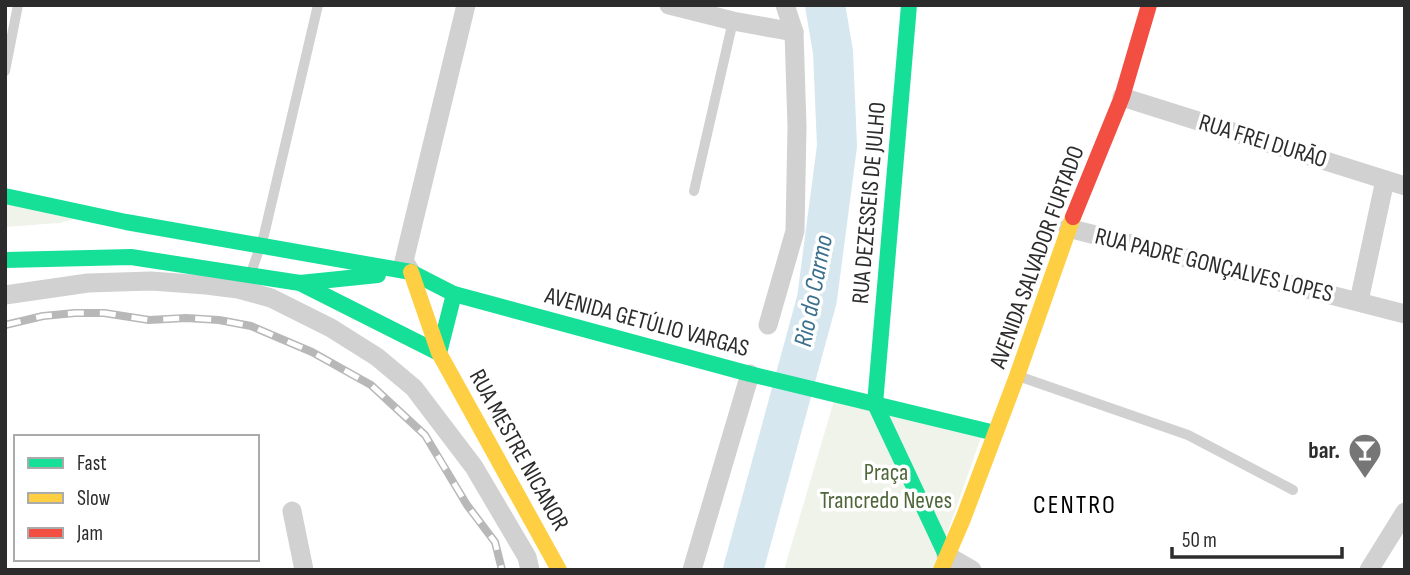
<svg xmlns="http://www.w3.org/2000/svg" width="1410" height="575" font-family="'Sofia Sans Condensed',sans-serif">
<style>
.green{fill:#f0f3ea}
.lines{fill:none;stroke-linecap:round;stroke-linejoin:round}
.river{stroke:#d6e7f0;stroke-width:40}
.lane{stroke:#d1d1d1;stroke-width:10}
.street{stroke:#d1d1d1;stroke-width:19}
.fast{stroke:#16e098;stroke-width:16}
.slow{stroke:#ffcf43;stroke-width:16}
.jam{stroke:#f24e42;stroke-width:16}
.rail-casing{stroke:#b8b8b8;stroke-width:8}
.rail{stroke:#fff;stroke-width:5;stroke-dasharray:16;stroke-linecap:butt}
.labels{text-anchor:middle;dominant-baseline:central;stroke-width:7;stroke-linejoin:round;paint-order:stroke}
.street-label{font-size:24px;fill:#2c2c2c;stroke:#fff}
.poi-label{font-size:24px;font-weight:bold;fill:#2c2c2c;stroke:#fff;text-anchor:end}
.park-label{font-size:24px;fill:#50673a;stroke:#fff}
.water-label{font-size:26px;font-style:italic;fill:#3b708d;stroke:#fff}
.neighbourhood-label{font-size:26px;letter-spacing:2px;fill:#000;stroke:#fff}
</style>
<rect width="100%" height="100%" fill="#fff"/>
<!-- green -->
<g class="green">
<polygon points="5,190 85,216 59,223 5,227"/>
<polygon points="836,394 983,432 934,570 784,570"/>
</g>
<g class="lines">
<!-- river -->
<polyline class="river" points="743,570 817,299 837,146 833,52 825,5"/>
<!-- lane -->
<g class="lane">
<polyline points="5,71 18,5"/>
<polyline points="694,191 733,21"/>
<polyline points="251,273 264,235 318,5"/>
<polyline points="1018,376 1188,435 1293,490"/>
</g>
<!-- street -->
<g class="street">
<polyline points="669,5 733,21 794,32"/>
<polyline points="1122,97 1405,186"/>
<polyline points="1068,228 1405,314"/>
<polyline points="411,272 404,261 466,5"/>
<polyline points="5,295 88,283 151,281 206,285 238,289 271,298 331,328 377,357 414,388 474,467 527,557 530,570"/>
<polyline points="1359,301 1385,180"/>
<polyline points="768,325 795,231 797,127 794,32 785,5"/>
<polyline points="292,511 304,570"/>
<polyline points="946,555 972,570"/>
<polyline points="692,570 750,374"/>
<polyline points="1369,570 1405,512"/>
</g>
<!-- fast -->
<g class="fast">
<polyline points="909,5 875,404 946,555"/>
<polyline points="5,196 126,222 411,272 454,294 750,374 995,433"/>
<polyline points="5,260 131,257 300,283 439,353"/>
<polyline points="300,283 378,275"/>
<polyline points="439,353 454,294"/>
</g>
<!-- slow -->
<g class="slow">
<polyline points="411,272 439,353 559,570"/>
<polyline points="941,570 963,519 1017,376 1073,217"/>
</g>
<!-- jam -->
<polyline class="jam" points="1073,217 1122,97 1149,5"/>
<defs>
<polyline id="rail" points="5,325 43,316 75,313 104,313 149,320 186,318 219,320 251,326 312,352 371,385 425,435 467,505 495,542 502,570"/>
</defs>
<!-- rail casing -->
<use href="#rail" class="rail-casing"/>
<!-- rail -->
<use href="#rail" class="rail"/>
</g>
<!-- icons -->
<defs>
<symbol id="bar-pin" viewBox="-11 -11 22 30"><path d="M0 17L-7.5 6A9.5 9.5 0 1 1 7.5 6Z" fill="#767676" stroke="#fff"/><path d="M-6-5H6L.8 .8V4.5H3.5V6h-7V4.5H-.8V.8Z" fill="#fff"/></symbol>
</defs>
<g fill-rule="evenodd">
<use href="#bar-pin" x="1346" y="431" width="38" height="52"/>
</g>
<g class="labels">
<!-- street labels -->
<g class="street-label">
<text transform="translate(1263 141) rotate(17)">RUA FREI DURÃO</text>
<text transform="translate(869 203) rotate(-85)">RUA DEZESSEIS DE JULHO</text>
<text transform="translate(1037 257) rotate(-70)">AVENIDA SALVADOR FURTADO</text>
<text transform="translate(1214 265) rotate(14)">RUA PADRE GONÇALVES LOPES</text>
<text transform="translate(647 322) rotate(15)">AVENIDA GETÚLIO VARGAS</text>
<text transform="translate(519 450) rotate(61)">RUA MESTRE NICANOR</text>
</g>
<!-- poi labels -->
<g class="poi-label">
<text x="1340" y="450">bar.</text>
</g>
<!-- park labels -->
<g class="park-label">
<text x="886" y="472">Praça<tspan x="886" dy="28">Trancredo Neves</tspan></text>
</g>
<!-- water labels -->
<g class="water-label">
<text transform="translate(814 291) rotate(-79)">Rio do Carmo</text>
</g>
<!-- neighbourhood labels -->
<g class="neighbourhood-label">
<text x="1075" y="505">CENTRO</text>
</g>
</g>
<!-- border -->
<rect width="1410" height="575" fill="none" stroke="#2c2c2c" stroke-width="14"/>
<!-- legend -->
<rect x="14" y="435" width="245" height="126" fill="#ffffff" stroke="#ababab" stroke-width="2"/>
<rect x="28" y="458" width="35" height="10" fill="#16e098" stroke="#ababab" stroke-width="2"/>
<text x="77" y="470" font-size="21" fill="#2c2c2c">Fast</text>
<rect x="28" y="493" width="35" height="10" fill="#ffcf43" stroke="#ababab" stroke-width="2"/>
<text x="77" y="505" font-size="21" fill="#2c2c2c">Slow</text>
<rect x="28" y="528" width="35" height="10" fill="#f24e42" stroke="#ababab" stroke-width="2"/>
<text x="77" y="540" font-size="21" fill="#2c2c2c">Jam</text>
<!-- scale -->
<path d="M1172 547v10h170v-10" fill="none" stroke="#2c2c2c" stroke-width="3.5"/>
<text x="1182" y="547" font-size="21" fill="#2c2c2c" stroke="#ffffff" stroke-width="5" paint-order="stroke">50 m</text>
</svg>
